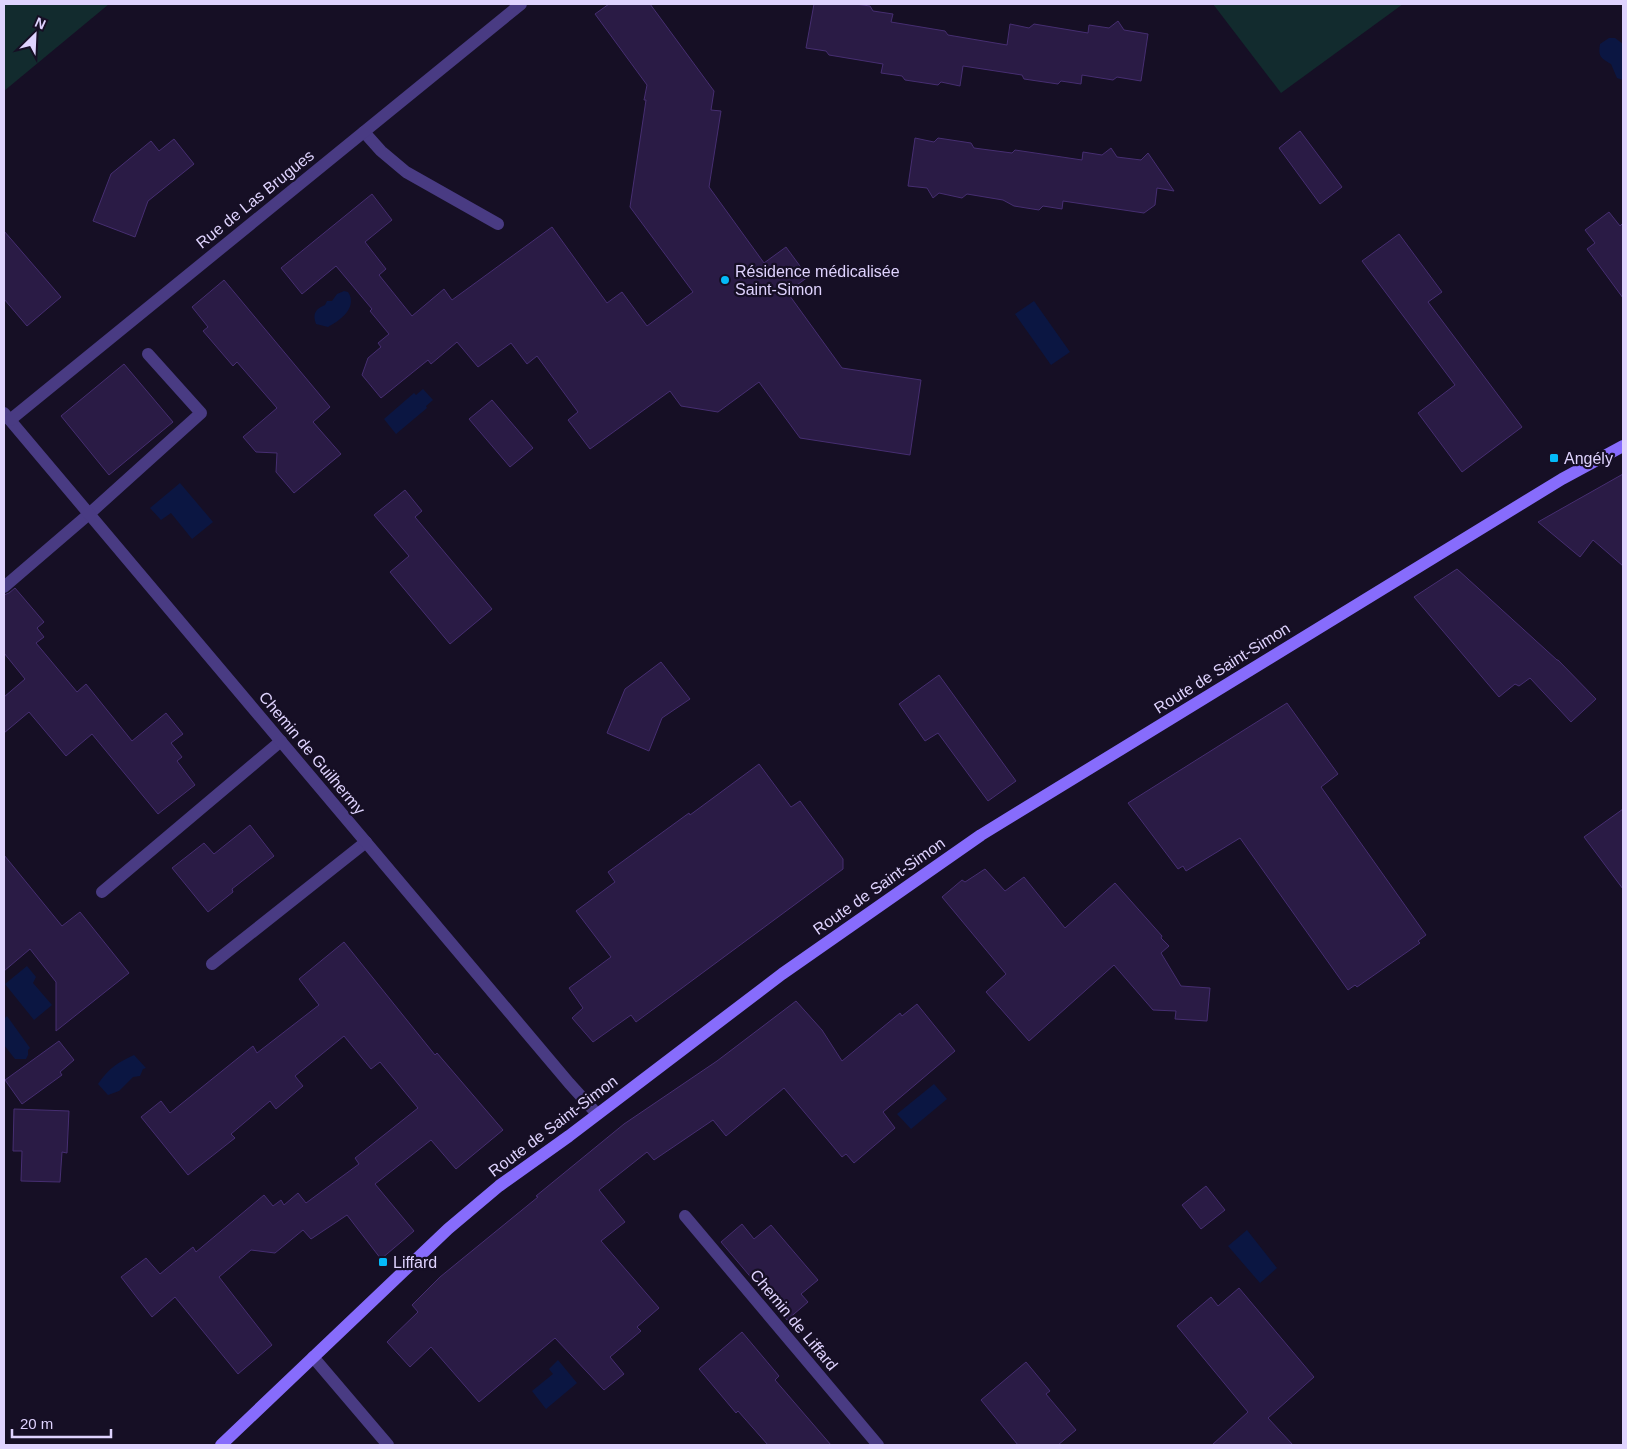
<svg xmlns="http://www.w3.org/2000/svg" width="1627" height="1449" font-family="Arial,sans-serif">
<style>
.green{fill:#122b2e}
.water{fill:#0b1642}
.building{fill:#2a1b45;stroke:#462e71}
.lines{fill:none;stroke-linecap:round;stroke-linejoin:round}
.lane{stroke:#493b83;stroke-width:12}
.street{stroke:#493b83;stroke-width:12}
.secondary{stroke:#876cfc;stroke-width:12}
.poi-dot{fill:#04baf9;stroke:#160f25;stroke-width:2}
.labels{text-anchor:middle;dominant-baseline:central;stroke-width:4.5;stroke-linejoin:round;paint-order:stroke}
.street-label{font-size:16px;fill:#dfd3fe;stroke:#160f25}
.poi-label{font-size:16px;fill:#dfd3fe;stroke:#160f25;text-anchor:start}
</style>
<rect width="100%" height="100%" fill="#160f25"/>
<!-- green -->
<g class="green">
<polygon points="4,4 109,4 4,91"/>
<polygon points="1213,4 1403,4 1281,93"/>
</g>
<!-- water -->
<g class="water">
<path d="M1609 38H1615L1623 44V80L1617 78 1611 64C1601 58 1598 57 1600 44Z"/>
<path d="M344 291 348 292C358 307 341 320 328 327L316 324C312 313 316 309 325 305L327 301H332L337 294Z"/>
<polygon points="1034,301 1070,352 1051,365 1015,314"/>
<polygon points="423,389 433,400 426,406 427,408 396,434 384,419 414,393 416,395"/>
<polygon points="180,483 213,522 192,539 171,513 161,520 150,508"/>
<polygon points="27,966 36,977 33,983 52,1005 34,1020 5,984"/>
<polygon points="7,1016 30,1048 28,1050 28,1055 26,1059 15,1059 4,1045 4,1019"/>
<path d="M134 1055 146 1068 143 1069 140 1076 133 1077 119 1091 108 1095 98 1084C108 1069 118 1062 134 1055Z"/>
<polygon points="934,1084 947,1099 911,1129 897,1114"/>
<polygon points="1247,1230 1277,1268 1260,1283 1228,1246"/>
<polygon points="558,1360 577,1383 546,1409 532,1391 553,1374 549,1369"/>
</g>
<!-- building -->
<g class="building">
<polygon points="609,4 650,4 714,91 711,110 721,111 709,187 764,263 786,247 808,277 787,292 842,368 921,380 910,455 800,438 759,382 718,412 681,406 670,391 590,449 568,420 578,412 537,356 527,364 511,343 478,367 457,342 431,364 428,360 381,398 362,375 368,358 381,347 378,343 389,334 370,311 372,309 336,266 302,294 281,268 372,194 392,220 365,242 386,269 379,275 412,316 444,289 452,300 552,227 607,303 622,292 647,326 693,292 630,207 646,100 644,100 647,85 595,14"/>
<polygon points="814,4 855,4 870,6 873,11 893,14 891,22 945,31 948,35 1007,45 1010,24 1029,28 1034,24 1088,33 1089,25 1109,28 1118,21 1124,30 1148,34 1141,81 1117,77 1113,80 1082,75 1081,84 1061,81 1058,84 1024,79 1022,75 963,66 960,86 941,82 938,85 905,80 902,76 881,73 883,64 829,55 826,51 806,48"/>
<polygon points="1300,131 1342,187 1320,204 1279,148"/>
<polygon points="915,138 934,142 938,138 971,143 974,148 1012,153 1015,150 1082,160 1083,152 1102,155 1111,148 1117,157 1141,160 1148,153 1174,191 1157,188 1155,205 1144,213 1063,201 1062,209 1043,206 1039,210 1014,206 1003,200 967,194 962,198 939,193 933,198 927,188 908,186"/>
<polygon points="174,139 194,164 148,201 135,237 93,221 111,174 151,141 159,151"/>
<polygon points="1609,212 1620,226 1623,223 1623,298 1587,249 1595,243 1585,230"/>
<polygon points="4,231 61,297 27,326 4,299"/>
<polygon points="1399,234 1442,292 1428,302 1522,427 1462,472 1418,413 1455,385 1362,261"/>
<polygon points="224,280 330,407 313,422 341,454 294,493 276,472 277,453 256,452 243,437 277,408 237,362 233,366 203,331 208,327 192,307"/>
<polygon points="124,364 173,422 109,475 61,416"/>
<polygon points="492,400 533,448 510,467 469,419"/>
<polygon points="1623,474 1623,566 1593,540 1580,557 1538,522"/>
<polygon points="405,490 422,511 415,517 492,609 450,644 390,572 409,556 374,515"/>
<polygon points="1457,569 1557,660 1558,660 1596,699 1571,722 1530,678 1519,686 1515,684 1499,697 1414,597"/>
<polygon points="15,588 44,622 37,628 44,637 36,643 77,692 86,684 132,741 166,713 183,734 171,743 182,757 177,761 195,785 158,814 92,734 66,756 29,712 4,733 4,697 25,679 4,653 4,595 9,593"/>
<polygon points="661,662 690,699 662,718 649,751 607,733 625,689"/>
<polygon points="939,675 1016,781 988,801 938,733 925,741 899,704"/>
<polygon points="1287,703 1338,774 1321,787 1426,935 1418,941 1420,943 1357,987 1355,985 1348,990 1240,838 1186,871 1183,866 1178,869 1128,803"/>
<polygon points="759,764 791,807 800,801 843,859 843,869 636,1022 631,1015 593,1042 572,1018 583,1008 569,988 611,957 576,911 615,882 608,872 689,813 690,815"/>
<polygon points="1623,809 1623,889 1584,837"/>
<polygon points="250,825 274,856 232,889 233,892 208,912 172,868 204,843 214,854"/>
<polygon points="4,855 62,926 80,912 129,973 56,1031 56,982 30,949 4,971"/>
<polygon points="985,869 1005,891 1024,877 1065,928 1115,883 1162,936 1161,938 1169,946 1161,953 1181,986 1210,988 1207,1021 1175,1019 1176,1011 1153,1010 1114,965 1029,1041 986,992 1006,974 942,897 962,880 965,882"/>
<polygon points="344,942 435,1055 437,1053 503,1130 456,1169 431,1140 375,1184 414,1231 381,1259 347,1215 311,1239 303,1230 275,1253 251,1250 219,1277 272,1345 238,1374 175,1297 152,1317 121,1277 146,1258 160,1274 193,1247 196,1252 264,1195 273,1206 281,1200 284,1205 298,1193 306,1203 359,1164 355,1158 418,1108 380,1062 371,1069 344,1036 295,1076 303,1086 276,1109 270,1101 231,1134 235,1138 188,1175 141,1117 161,1101 170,1113 253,1046 257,1053 319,1005 299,979"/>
<polygon points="796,1001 822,1030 842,1061 900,1013 902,1016 917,1004 955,1051 883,1112 895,1128 854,1163 846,1154 842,1157 784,1088 726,1136 713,1120 654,1160 647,1152 599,1190 625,1222 601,1241 659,1308 637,1327 641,1331 610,1357 624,1374 604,1390 555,1338 479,1402 431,1347 410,1367 387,1342 418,1312 412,1305 440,1277 538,1197 536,1196 624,1124 717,1061"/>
<polygon points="59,1041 74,1060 60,1072 62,1075 22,1104 5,1080"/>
<polygon points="14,1109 69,1111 67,1153 62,1152 60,1182 21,1181 22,1151 13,1151"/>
<polygon points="1206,1186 1225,1210 1201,1229 1182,1205"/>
<polygon points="742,1224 754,1239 771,1225 818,1280 801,1294 808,1302 787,1320 721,1242"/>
<polygon points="1239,1288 1314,1377 1268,1418 1293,1445 1212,1445 1248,1412 1177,1326 1211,1297 1218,1306"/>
<polygon points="742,1332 779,1376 775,1380 831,1445 768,1445 738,1411 736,1413 699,1369"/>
<polygon points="1026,1362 1050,1391 1046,1394 1076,1430 1058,1445 1018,1445 981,1400"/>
</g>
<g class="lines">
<!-- lane -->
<g class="lane">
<polyline points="364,132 381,151 406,172 498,224"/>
<polyline points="4,587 89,514 201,413 148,354"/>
<polyline points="102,892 281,741"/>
<polyline points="212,964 366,842"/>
</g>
<!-- street -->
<g class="street">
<polyline points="4,413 569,1083 597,1114"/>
<polyline points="10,420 521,4"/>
<polyline points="685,1216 878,1445"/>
<polyline points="313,1357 388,1445"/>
</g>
<!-- secondary -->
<polyline class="secondary" points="221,1445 448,1229 499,1186 569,1136 782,974 981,835 1562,479 1623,446"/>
</g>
<!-- markers -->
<g class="poi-dot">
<circle cx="725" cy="280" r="5"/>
<rect x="1549" y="453" width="10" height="10" rx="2.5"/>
<rect x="378" y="1257" width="10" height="10" rx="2.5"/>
</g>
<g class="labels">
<!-- street labels -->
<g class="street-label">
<text transform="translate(255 199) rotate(-39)">Rue de Las Brugues</text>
<text transform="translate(1222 668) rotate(-32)">Route de Saint-Simon</text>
<text transform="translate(312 753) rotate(50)">Chemin de Guilhermy</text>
<text transform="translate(879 886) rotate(-35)">Route de Saint-Simon</text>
<text transform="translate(553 1126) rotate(-37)">Route de Saint-Simon</text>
<text transform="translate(794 1320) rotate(50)">Chemin de Liffard</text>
</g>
<!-- poi labels -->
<g class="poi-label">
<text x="735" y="271">Résidence médicalisée<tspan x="735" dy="18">Saint-Simon</tspan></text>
<text x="1564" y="458">Angély</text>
<text x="393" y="1262">Liffard</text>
</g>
</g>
<!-- border -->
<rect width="1627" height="1449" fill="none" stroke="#dfd3fe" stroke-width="10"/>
<!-- north arrow -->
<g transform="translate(35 35) rotate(24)" stroke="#160f25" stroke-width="4" paint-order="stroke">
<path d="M0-4L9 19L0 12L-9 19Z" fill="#dfd3fe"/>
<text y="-8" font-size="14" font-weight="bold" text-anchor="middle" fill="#dfd3fe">N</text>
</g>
<!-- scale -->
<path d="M12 1429v8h99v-8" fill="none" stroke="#dfd3fe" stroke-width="2.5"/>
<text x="20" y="1429" font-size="15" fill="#dfd3fe" stroke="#160f25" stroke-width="4" paint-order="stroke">20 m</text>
</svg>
